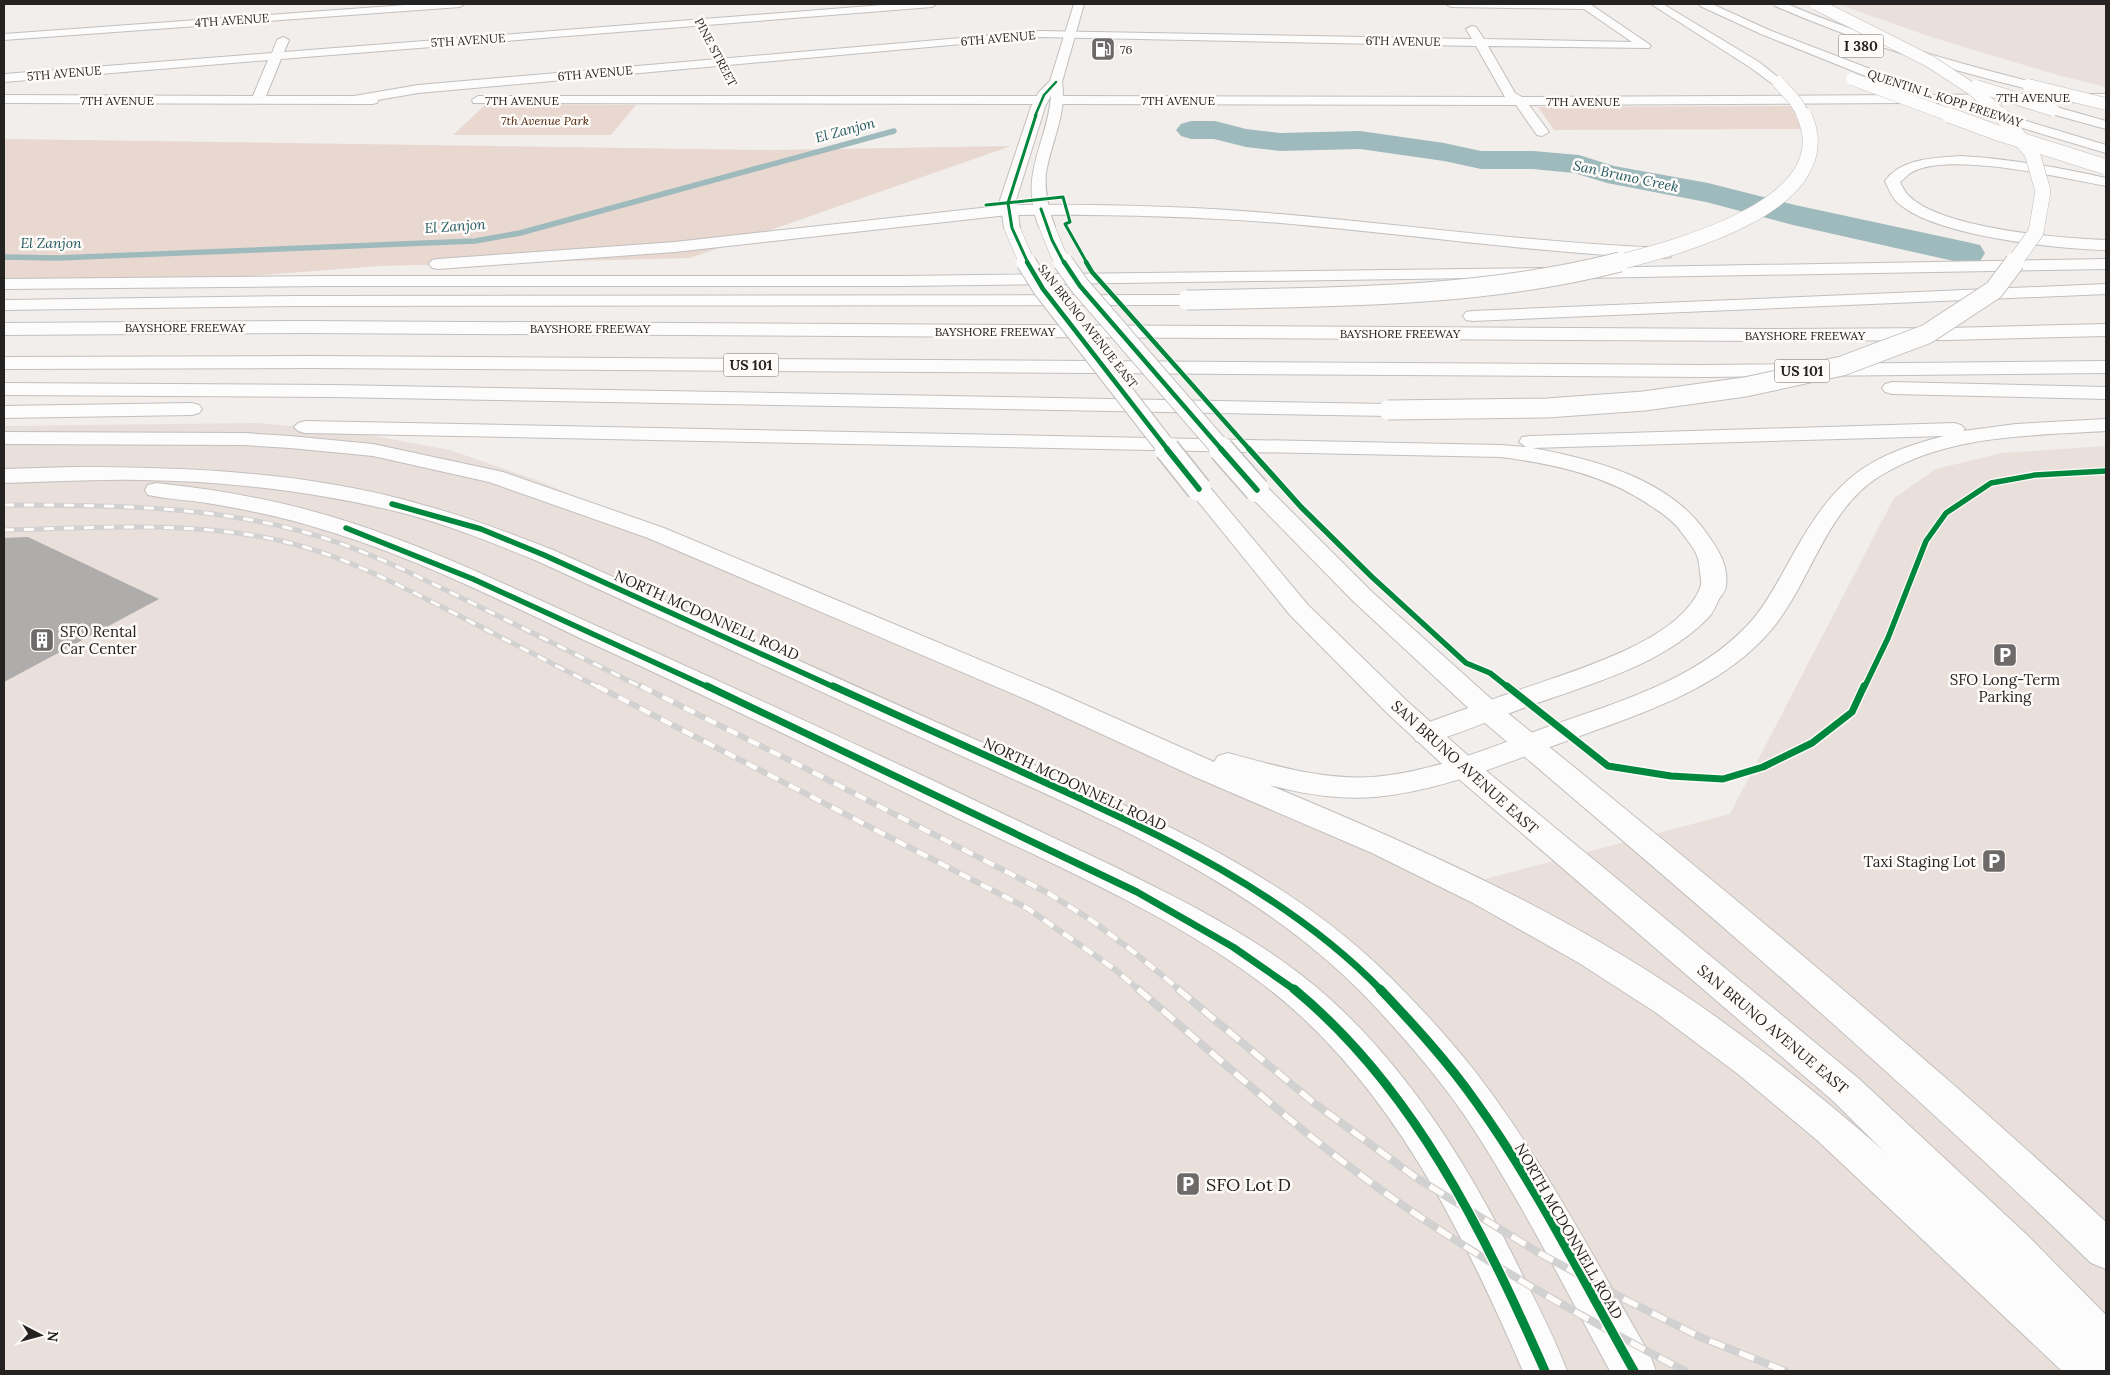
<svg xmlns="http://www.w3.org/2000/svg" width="2110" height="1375" font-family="Lora,serif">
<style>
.built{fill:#e9dfdb}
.green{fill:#e8d8d0}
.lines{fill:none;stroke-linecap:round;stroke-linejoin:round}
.stream{stroke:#9fbabc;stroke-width:5.5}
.river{fill:#9fbabc;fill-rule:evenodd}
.building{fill:#afadab}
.minor-casing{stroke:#c2bfbd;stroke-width:2}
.tertiary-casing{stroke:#c2bfbd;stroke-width:2}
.secondary-casing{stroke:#c2bfbd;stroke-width:2}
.motorway-casing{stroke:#c2bfbd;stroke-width:2}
.minor{fill:#fdfcfc;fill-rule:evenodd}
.tertiary{fill:#fdfcfc;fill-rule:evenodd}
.secondary{fill:#fdfcfc;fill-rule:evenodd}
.motorway{fill:#fdfcfc;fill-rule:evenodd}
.rail-far2-casing{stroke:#d2d1d1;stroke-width:5}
.rail-far1-casing{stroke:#d2d1d1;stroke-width:6}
.rail-casing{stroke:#d2d1d1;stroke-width:8}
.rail-far2{stroke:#fffbf9;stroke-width:3;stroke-dasharray:10;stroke-linecap:butt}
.rail-far1{stroke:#fffbf9;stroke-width:4.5;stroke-dasharray:12;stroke-linecap:butt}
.rail{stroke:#fffbf9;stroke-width:5.5;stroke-dasharray:16;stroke-linecap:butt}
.secondary-bridge-far2-casing{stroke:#c2bfbd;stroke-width:16;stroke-linecap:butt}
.secondary-bridge-far1-casing{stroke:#c2bfbd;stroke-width:21;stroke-linecap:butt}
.secondary-bridge-casing{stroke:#c2bfbd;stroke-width:27;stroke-linecap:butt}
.motorway-bridge-far2-casing{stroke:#c2bfbd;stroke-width:13;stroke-linecap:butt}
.motorway-bridge-far1-casing{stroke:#c2bfbd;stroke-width:16;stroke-linecap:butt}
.motorway-bridge-casing{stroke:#c2bfbd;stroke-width:21;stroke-linecap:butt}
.secondary-bridge-far2{stroke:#fdfcfc;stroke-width:15}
.secondary-bridge-far1{stroke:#fdfcfc;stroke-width:19}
.secondary-bridge{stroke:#fdfcfc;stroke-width:24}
.motorway-bridge-far2{stroke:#fdfcfc;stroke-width:12}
.motorway-bridge-far1{stroke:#fdfcfc;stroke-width:15}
.motorway-bridge{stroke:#fdfcfc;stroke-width:19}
.cycleway-far5-casing{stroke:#fffbf9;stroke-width:4}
.cycleway-far4-casing{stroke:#fffbf9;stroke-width:5}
.cycleway-far3-casing{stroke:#fffbf9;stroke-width:6}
.cycleway-far2-casing{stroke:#fffbf9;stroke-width:8}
.cycleway-far1-casing{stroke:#fffbf9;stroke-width:10}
.cycleway-casing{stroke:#fffbf9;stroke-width:12}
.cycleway-far5{stroke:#00873e;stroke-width:2.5}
.cycleway-far4{stroke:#00873e;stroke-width:3}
.cycleway-far3{stroke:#00873e;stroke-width:4.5}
.cycleway-far2{stroke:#00873e;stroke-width:5.5}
.cycleway-far1{stroke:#00873e;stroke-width:7}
.cycleway{stroke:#00873e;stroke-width:9}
.labels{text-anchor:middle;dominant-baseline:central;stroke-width:5;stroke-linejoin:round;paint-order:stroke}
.far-street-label{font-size:12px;fill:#252322;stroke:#fffbf9}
.far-poi-label{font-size:12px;fill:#252322;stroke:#fffbf9;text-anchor:start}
.far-park-label{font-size:12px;font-style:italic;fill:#4e2309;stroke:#fffbf9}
.shield{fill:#fffbf9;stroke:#666462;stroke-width:1}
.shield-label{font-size:14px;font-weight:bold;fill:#252322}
.far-water-label{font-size:14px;font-style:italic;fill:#1f595f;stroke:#fffbf9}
.street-label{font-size:15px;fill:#252322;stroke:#fffbf9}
.poi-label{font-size:15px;fill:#252322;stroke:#fffbf9;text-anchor:start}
.near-poi-label{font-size:18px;fill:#252322;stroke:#fffbf9;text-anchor:start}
</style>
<rect width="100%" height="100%" fill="#f2eeec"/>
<!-- built -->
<g class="built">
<polygon points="1838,4 2106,4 2106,87 2061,76 1931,37"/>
<polygon points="258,423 353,432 450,450 539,481 1470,883 1730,814 1894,498 1936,469 2002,453 2106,446 2106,1371 4,1371 4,426"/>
</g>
<!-- green -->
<g class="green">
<polygon points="486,104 636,105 611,135 453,135"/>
<polygon points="1807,106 1813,119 1811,129 1554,130 1538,107"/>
<polygon points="4,139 771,150 1011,146 690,258 379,266 239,277 4,280"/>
</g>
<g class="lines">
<!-- stream -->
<polyline class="stream" points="4,257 57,258 475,241 520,233 894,131"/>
<!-- river -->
<polygon class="river" points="1191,121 1215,121 1246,129 1280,133 1360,131 1444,143 1481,151 1533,151 1579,155 1614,166 1708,183 1795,205 1967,242 1980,245 1985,253 1980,261 1967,264 1793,225 1706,202 1607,183 1574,173 1533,169 1481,169 1444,161 1360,149 1280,151 1246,147 1214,139 1191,139 1181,136 1176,130 1181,124"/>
</g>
<!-- building -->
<polygon class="building" points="28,537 159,599 4,682 4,538"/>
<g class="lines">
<defs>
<g id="minor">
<polygon points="419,4 465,4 460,7 4,40 4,34"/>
<polygon points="895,4 937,4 932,7 281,59 266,96 354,96 418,85 1040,31 1472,39 1466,29 1472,26 1476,27 1484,39 1632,42 1584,9 1451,7 1446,4 1590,4 1649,44 1651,46 1649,48 1488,46 1515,93 1522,97 2106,94 2106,102 1529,105 1549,132 1542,136 1537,135 1516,105 1059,104 1053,100 1059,96 1505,97 1476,46 1040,37 418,93 378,100 377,103 372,104 4,103 4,95 253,96 268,60 4,82 4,74 272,53 277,40 283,37 289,40 284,52"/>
<polygon points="478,96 1041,96 1047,100 1041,104 473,103 472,100"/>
</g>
<g id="tertiary">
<path d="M73 467C190 467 310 472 423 505 468 517 510 533 553 550 690 611 827 674 965 735 1114 801 1274 861 1391 978 1426 1013 1460 1050 1489 1090 1550 1173 1598 1266 1650 1355L1656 1371H1610C1563 1285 1519 1197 1465 1116 1436 1074 1402 1035 1367 998 1251 878 1091 815 942 747 806 685 671 622 535 560 493 543 451 526 407 514 320 492 230 481 140 480 95 479 49 482 4 483V469Z"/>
<path d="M156 483C223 490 288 502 352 523 438 551 519 591 601 628 713 678 823 729 934 781 994 810 1055 838 1115 867 1190 904 1267 942 1330 999 1414 1075 1474 1175 1523 1276 1539 1308 1555 1339 1567 1371H1523C1468 1245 1406 1115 1304 1019 1209 930 1068 872 951 815 829 755 706 696 582 639 500 600 418 559 331 532 291 519 249 510 207 503 187 500 167 499 148 495L145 490 148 485Z"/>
<path d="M1488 702 1498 705C1704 873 1911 1041 2106 1222V1269L2091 1263C1895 1072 1687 895 1478 717L1474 711 1478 705Z"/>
<polygon points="1463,757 1473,760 1858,1078 2026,1234 2106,1315 2106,1368 2091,1361 1996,1262 1832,1100 1453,774 1448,767 1453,760"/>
</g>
<g id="secondary">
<path d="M1074 4H1084L1062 82C1067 115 1051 142 1046 173 1044 192 1049 210 1055 227L1053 230H1041C1037 224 1035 216 1034 209 1024 168 1049 135 1051 95L1045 107 1016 200 1020 228 1018 231H1006L1004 228 1000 200 1031 107 1039 92 1050 81Z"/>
<polygon points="1199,482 1207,484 1308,605 1407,701 1473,760 1478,767 1473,774 1463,777 1453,774 1387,713 1290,615 1188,489 1191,484"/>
<polygon points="1257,483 1265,485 1371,591 1498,705 1502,711 1498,717 1488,720 1478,717 1353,601 1249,495 1246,490 1249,485"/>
</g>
<g id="motorway">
<polygon points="1651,4 1663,4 1759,62 1784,82 1778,86 1774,85 1751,68"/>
<polygon points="1699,4 1712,4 1769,30 1886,75 1888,78 1886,81 1878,81 1761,34 1700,6"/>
<path d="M1774 4H1787C1865 37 1946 60 2028 81L2030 84 2024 88C1939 67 1856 41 1775 6Z"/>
<polygon points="2053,106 2106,121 2106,129 2048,113 2046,110"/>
<polygon points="1980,107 2106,145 2106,153 1975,114 1973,111"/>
<path d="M1961 156C2010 159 2058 167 2106 178V186C2063 178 1950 151 1912 172 1908 174 1904 179 1900 182 1902 186 1905 192 1908 195 1941 229 2059 238 2106 240V250C2058 249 1930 236 1896 201 1891 196 1888 187 1885 181 1901 158 1935 158 1961 156Z"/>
<path d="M1008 205C1099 204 1190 206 1280 214 1409 225 1536 243 1665 248L1671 249 1673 253 1671 257 1665 258C1536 253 1409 234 1280 223 1190 216 1099 214 1008 215L675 252 438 269 432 268 429 264 432 260 438 259 675 242Z"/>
<polygon points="2106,259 2106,269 1583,278 1577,277 1574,273 1577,269 1583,268"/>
<polygon points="1542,268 1548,269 1551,273 1548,277 903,286 323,286 4,289 4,279 323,276 903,276"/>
<polygon points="2106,284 2106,294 1472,321 1466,320 1463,316 1466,312 1472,311"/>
<polygon points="1187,295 1193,296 1196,300 1193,304 1187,305 296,306 4,310 4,300 296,296"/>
<polygon points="303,321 1770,329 1948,328 2106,324 2106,336 1948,340 1770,341 303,333 4,335 4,323"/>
<polygon points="311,356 1703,365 2106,361 2106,373 1703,377 311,368 4,369 4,357"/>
<polygon points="1892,382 2106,387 2106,399 1892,394 1885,392 1882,388 1885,384"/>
<polygon points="4,383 332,385 1388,404 1395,406 1398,410 1395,414 1388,416 332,397 4,395"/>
<polygon points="192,403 199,405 202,409 199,413 192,415 4,418 4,406"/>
<path d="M2106 419V431C2030 436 1948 434 1880 476 1825 510 1811 582 1772 629 1719 692 1635 715 1561 743 1500 765 1440 791 1375 797 1339 800 1303 794 1269 785 1411 844 1552 906 1680 992 1835 1096 1968 1228 2106 1352V1371H2062L1818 1141 1738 1074 1655 1012 1579 963 1473 903 1372 853 1195 777 1032 702 648 538 489 482 373 456 290 448 244 445 4 444V432L244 433 290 436 373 444 503 472 664 528 1052 690 1214 762 1218 756 1228 753C1276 766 1323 780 1373 777 1431 772 1485 750 1539 730 1614 703 1700 681 1754 618 1771 597 1783 572 1796 549 1836 479 1866 456 1944 436L1532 448C1593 459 1667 478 1705 531 1717 548 1729 564 1726 586 1726 590 1722 595 1719 599 1716 606 1713 613 1708 618 1659 668 1582 686 1518 710 1488 721 1457 735 1426 743L1416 741 1412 734 1416 727C1450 714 1485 702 1519 690 1570 672 1679 642 1700 588 1702 584 1701 578 1700 573 1699 553 1694 549 1682 533 1675 522 1662 513 1651 506 1606 475 1554 464 1501 457L305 433 298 431 294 427 298 423 305 421 1501 445 1526 447 1519 442 1522 437 1530 436 1954 423 1961 425 1965 429 1963 431 2016 424Z"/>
</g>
</defs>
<!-- minor casing -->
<use href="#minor" class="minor-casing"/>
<!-- tertiary casing -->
<use href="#tertiary" class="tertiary-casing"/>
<!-- secondary casing -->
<use href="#secondary" class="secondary-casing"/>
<!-- motorway casing -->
<use href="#motorway" class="motorway-casing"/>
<!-- minor -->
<use href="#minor" class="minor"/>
<!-- tertiary -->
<use href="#tertiary" class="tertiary"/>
<!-- secondary -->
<use href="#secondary" class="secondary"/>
<!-- motorway -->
<use href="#motorway" class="motorway"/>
<defs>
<g id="rail-far2">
<path d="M4 505C103 505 204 505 300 531 362 547 417 576 474 604 531 632 587 660 643 688"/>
<path d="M4 530C93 528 185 521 273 539 336 552 391 581 448 610 498 636 549 662 600 688"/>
</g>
<g id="rail-far1">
<polyline points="597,686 1027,908 1113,968 1139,990"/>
<polyline points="641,686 797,764 1048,893 1091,920 1135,953 1180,990"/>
</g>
<g id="rail">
<path d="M1138 989C1224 1063 1308 1140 1401 1204 1492 1267 1587 1320 1685 1371"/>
<polyline points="1178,989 1314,1103 1418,1179 1541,1254 1624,1299 1700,1337 1785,1371"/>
</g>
</defs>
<!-- rail-far2 casing -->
<use href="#rail-far2" class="rail-far2-casing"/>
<!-- rail-far1 casing -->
<use href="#rail-far1" class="rail-far1-casing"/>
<!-- rail casing -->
<use href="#rail" class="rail-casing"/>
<!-- rail-far2 -->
<use href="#rail-far2" class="rail-far2"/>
<!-- rail-far1 -->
<use href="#rail-far1" class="rail-far1"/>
<!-- rail -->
<use href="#rail" class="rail"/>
<defs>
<g id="secondary-bridge-far2">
<polyline points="1047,227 1058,254 1064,263"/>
<polyline points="1012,228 1027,263"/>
</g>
<g id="secondary-bridge-far1">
<polyline points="1026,262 1043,289 1168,450"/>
<polyline points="1063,262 1080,286 1222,450"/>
</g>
<g id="secondary-bridge">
<polyline points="1167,449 1199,489"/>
<polyline points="1221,449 1257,490"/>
</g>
<g id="motorway-bridge-far2">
<polyline points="1816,4 1931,62 1972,89 2003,116"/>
<polyline points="1852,79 1952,116"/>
<polyline points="1778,82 1796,102 1804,116"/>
<polyline points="2028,85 2106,104"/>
<polyline points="1976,86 2053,110"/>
</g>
<g id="motorway-bridge-far1">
<polyline points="1949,115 1995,132 2106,167"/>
<polyline points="2001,115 2032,153 2043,191 2036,232 2014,263"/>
<path d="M1616 263C1675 248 1845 205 1804 115"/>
</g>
<g id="motorway-bridge">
<path d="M1187 300C1331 297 1480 298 1620 262"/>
<polyline points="1388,410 1547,408 1644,401 1745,387 1842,366 1927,334 1994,290 2015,262"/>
</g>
</defs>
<!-- secondary-bridge-far2 casing -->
<use href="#secondary-bridge-far2" class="secondary-bridge-far2-casing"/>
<!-- secondary-bridge-far1 casing -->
<use href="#secondary-bridge-far1" class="secondary-bridge-far1-casing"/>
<!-- secondary-bridge casing -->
<use href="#secondary-bridge" class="secondary-bridge-casing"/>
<!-- motorway-bridge-far2 casing -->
<use href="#motorway-bridge-far2" class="motorway-bridge-far2-casing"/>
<!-- motorway-bridge-far1 casing -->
<use href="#motorway-bridge-far1" class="motorway-bridge-far1-casing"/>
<!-- motorway-bridge casing -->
<use href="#motorway-bridge" class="motorway-bridge-casing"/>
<!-- secondary-bridge-far2 -->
<use href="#secondary-bridge-far2" class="secondary-bridge-far2"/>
<!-- secondary-bridge-far1 -->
<use href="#secondary-bridge-far1" class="secondary-bridge-far1"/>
<!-- secondary-bridge -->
<use href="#secondary-bridge" class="secondary-bridge"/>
<!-- motorway-bridge-far2 -->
<use href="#motorway-bridge-far2" class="motorway-bridge-far2"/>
<!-- motorway-bridge-far1 -->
<use href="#motorway-bridge-far1" class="motorway-bridge-far1"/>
<!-- motorway-bridge -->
<use href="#motorway-bridge" class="motorway-bridge"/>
<defs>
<polyline id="cycleway-far5" points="1035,116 1044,95 1056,82"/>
<g id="cycleway-far4">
<polyline points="986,205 1063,197 1070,222 1065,224 1087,263"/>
<polyline points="1041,209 1052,240 1064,263"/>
<polyline points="1028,263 1012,228 1008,203 1036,115"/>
</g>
<g id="cycleway-far3">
<polyline points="1027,262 1043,289 1168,450"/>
<polyline points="1064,262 1080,286 1222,450"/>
<polyline points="1086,262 1092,272 1250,450"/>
</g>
<g id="cycleway-far2">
<polyline points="1167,449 1199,489"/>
<polyline points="1221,449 1257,490"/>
<polyline points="1249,449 1301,507 1372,577 1466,663 1490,673 1509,688"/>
<polyline points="392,504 481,529 544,555 836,688"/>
<polyline points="346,528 473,579 710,688"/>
<polyline points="1864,688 1888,638 1926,541 1946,513 1991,483 2035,475 2106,471"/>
</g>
<g id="cycleway-far1">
<polyline points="707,686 1137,892 1233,947 1295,990"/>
<path d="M833 686C902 718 971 749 1040 780 1161 835 1287 893 1381 990"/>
<polyline points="1507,686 1608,766 1671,776 1723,779 1763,767 1812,743 1852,712 1864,686"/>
</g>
<g id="cycleway">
<path d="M1294 989C1414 1088 1483 1231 1545 1371"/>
<path d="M1380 989C1414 1025 1448 1062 1476 1102 1537 1187 1583 1281 1634 1371"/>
</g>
</defs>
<!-- cycleway-far5 casing -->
<use href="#cycleway-far5" class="cycleway-far5-casing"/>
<!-- cycleway-far4 casing -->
<use href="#cycleway-far4" class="cycleway-far4-casing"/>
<!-- cycleway-far3 casing -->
<use href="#cycleway-far3" class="cycleway-far3-casing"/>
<!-- cycleway-far2 casing -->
<use href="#cycleway-far2" class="cycleway-far2-casing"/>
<!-- cycleway-far1 casing -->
<use href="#cycleway-far1" class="cycleway-far1-casing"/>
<!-- cycleway casing -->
<use href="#cycleway" class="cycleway-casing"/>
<!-- cycleway-far5 -->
<use href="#cycleway-far5" class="cycleway-far5"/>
<!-- cycleway-far4 -->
<use href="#cycleway-far4" class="cycleway-far4"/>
<!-- cycleway-far3 -->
<use href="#cycleway-far3" class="cycleway-far3"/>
<!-- cycleway-far2 -->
<use href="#cycleway-far2" class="cycleway-far2"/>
<!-- cycleway-far1 -->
<use href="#cycleway-far1" class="cycleway-far1"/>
<!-- cycleway -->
<use href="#cycleway" class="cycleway"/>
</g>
<!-- icons -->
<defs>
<symbol id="fuel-square" viewBox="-11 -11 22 22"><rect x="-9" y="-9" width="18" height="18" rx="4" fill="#6d6a69" stroke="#fffbf9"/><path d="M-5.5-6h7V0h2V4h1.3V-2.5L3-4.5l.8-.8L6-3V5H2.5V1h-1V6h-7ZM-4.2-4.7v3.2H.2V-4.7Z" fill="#fff"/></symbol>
<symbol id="building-square" viewBox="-11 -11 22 22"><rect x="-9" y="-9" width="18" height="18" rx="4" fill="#6d6a69" stroke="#fffbf9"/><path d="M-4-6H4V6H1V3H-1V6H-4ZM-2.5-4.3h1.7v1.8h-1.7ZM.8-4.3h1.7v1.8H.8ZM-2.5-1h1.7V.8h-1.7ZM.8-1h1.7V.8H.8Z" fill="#fff"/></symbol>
<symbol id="parking-square" viewBox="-11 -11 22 22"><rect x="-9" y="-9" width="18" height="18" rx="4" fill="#6d6a69" stroke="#fffbf9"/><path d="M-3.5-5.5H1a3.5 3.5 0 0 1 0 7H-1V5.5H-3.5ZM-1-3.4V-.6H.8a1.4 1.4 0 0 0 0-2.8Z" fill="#fff"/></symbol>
</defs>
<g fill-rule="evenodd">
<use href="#fuel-square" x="1089" y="35" width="28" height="28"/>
<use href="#building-square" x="28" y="626" width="28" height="28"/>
<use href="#parking-square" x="1991" y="641" width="28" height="28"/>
<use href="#parking-square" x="1980" y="847" width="28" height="28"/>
<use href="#parking-square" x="1174" y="1170" width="28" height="28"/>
</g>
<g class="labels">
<!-- far-street labels -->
<g class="far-street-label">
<text transform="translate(232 20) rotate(-4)">4TH AVENUE</text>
<text transform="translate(998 38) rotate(-5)">6TH AVENUE</text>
<text transform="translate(468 40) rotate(-4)">5TH AVENUE</text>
<text transform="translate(1403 41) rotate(1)">6TH AVENUE</text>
<text transform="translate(716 52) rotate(62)">PINE STREET</text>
<text transform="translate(64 73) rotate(-5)">5TH AVENUE</text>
<text transform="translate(595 73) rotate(-5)">6TH AVENUE</text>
<text x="2033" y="97">7TH AVENUE</text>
<text transform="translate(1945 98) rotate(18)">QUENTIN L. KOPP FREEWAY</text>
<text x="117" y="100">7TH AVENUE</text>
<text x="522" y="100">7TH AVENUE</text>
<text x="1178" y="100">7TH AVENUE</text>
<text x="1583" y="101">7TH AVENUE</text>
<text transform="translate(1088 326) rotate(52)">SAN BRUNO AVENUE EAST</text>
<text x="185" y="327">BAYSHORE FREEWAY</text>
<text x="590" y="328">BAYSHORE FREEWAY</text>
<text x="995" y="331">BAYSHORE FREEWAY</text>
<text x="1400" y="333">BAYSHORE FREEWAY</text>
<text x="1805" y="335">BAYSHORE FREEWAY</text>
</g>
<!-- far-poi labels -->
<g class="far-poi-label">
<text x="1120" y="49">76</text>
</g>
<!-- far-park labels -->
<g class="far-park-label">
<text x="545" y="120">7th Avenue Park</text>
</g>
<!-- shield labels -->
<g class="shield">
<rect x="1838.5" y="34.5" width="45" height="23" rx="4"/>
<rect x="723.5" y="353.5" width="55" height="23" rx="4"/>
<rect x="1774.5" y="359.5" width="55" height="23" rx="4"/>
</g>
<g class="shield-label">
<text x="1861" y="46">I 380</text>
<text x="751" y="365">US 101</text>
<text x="1802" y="371">US 101</text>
</g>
<!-- far-water labels -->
<g class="far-water-label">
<text transform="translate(845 130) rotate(-15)">El Zanjon</text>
<text transform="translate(1626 176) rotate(12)">San Bruno Creek</text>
<text transform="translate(455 226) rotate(-4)">El Zanjon</text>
<text x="51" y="243">El Zanjon</text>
</g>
<!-- street labels -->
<g class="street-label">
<text transform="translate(707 615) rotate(24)">NORTH MCDONNELL ROAD</text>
<text transform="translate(1465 767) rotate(42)">SAN BRUNO AVENUE EAST</text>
<text transform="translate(1075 784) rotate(25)">NORTH MCDONNELL ROAD</text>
<text transform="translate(1773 1029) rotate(40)">SAN BRUNO AVENUE EAST</text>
<text transform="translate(1569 1231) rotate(60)">NORTH MCDONNELL ROAD</text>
</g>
<!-- poi labels -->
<g class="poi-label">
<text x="60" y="631">SFO Rental<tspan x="60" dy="17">Car Center</tspan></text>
<text x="2005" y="679" text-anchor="middle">SFO Long-Term<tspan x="2005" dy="17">Parking</tspan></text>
<text x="1976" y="861" text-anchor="end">Taxi Staging Lot</text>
</g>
<!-- near-poi labels -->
<g class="near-poi-label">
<text x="1206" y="1184">SFO Lot D</text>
</g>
</g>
<!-- border -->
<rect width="2110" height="1375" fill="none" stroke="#252322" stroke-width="10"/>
<!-- north arrow -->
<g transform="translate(40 1335) rotate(96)" stroke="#fffbf9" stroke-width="4" paint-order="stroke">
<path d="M0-4L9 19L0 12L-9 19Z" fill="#252322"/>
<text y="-8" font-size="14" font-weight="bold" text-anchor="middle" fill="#252322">N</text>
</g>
</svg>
